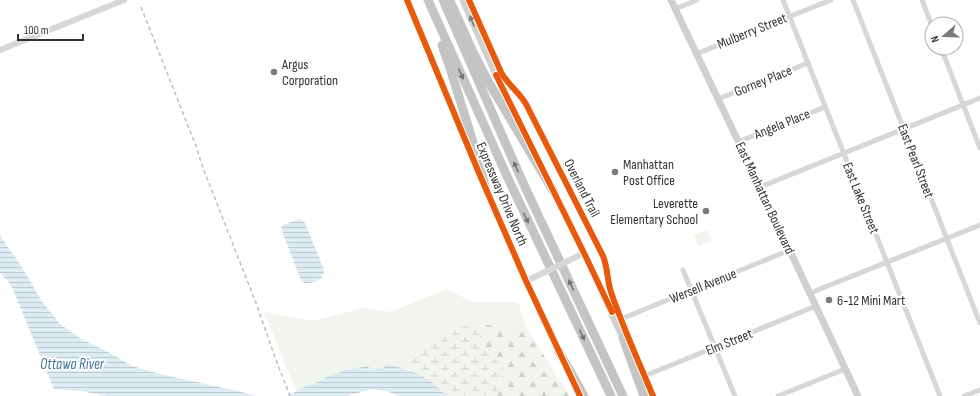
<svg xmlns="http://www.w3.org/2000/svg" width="980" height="396" font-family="'Sofia Sans Condensed',sans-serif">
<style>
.green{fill:#f1f5ed}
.forest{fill:url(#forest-firs)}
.wetland{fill:url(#wetland-marsh)}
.water{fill:url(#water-rules)}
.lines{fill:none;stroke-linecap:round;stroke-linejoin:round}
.minor{stroke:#d7d7d7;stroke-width:5}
.tertiary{stroke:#d7d7d7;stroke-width:6}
.secondary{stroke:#d0d0d0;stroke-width:7}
.motorway{stroke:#c4c4c4;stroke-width:9}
.rail{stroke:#bebebe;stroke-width:1.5;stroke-dasharray:4 3;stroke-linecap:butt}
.tertiary-bridge{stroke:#d7d7d7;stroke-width:6}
.cycleway-casing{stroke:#fff;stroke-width:8}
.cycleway{stroke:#e8590c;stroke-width:6}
.oneway{fill:#7a7a7a}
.oneway2{fill:#747474}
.poi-dot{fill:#7a7a7a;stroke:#fff;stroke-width:1.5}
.labels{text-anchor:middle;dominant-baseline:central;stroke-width:4;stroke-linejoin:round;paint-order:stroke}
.street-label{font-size:14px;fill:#333;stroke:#fff}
.poi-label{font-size:14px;fill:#333;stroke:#fff;text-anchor:start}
.water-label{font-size:15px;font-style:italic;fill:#3f7597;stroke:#fff}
</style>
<defs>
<pattern id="forest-firs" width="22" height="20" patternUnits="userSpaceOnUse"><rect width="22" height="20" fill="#f1f5ed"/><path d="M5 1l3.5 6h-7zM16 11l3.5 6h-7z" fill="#cfd2cc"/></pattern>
<pattern id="wetland-marsh" width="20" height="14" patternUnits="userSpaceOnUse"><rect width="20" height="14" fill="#f1f5ed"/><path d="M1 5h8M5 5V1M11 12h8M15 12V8" fill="none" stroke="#cfd2cc"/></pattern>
<pattern id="water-rules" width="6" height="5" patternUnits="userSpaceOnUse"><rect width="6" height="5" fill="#ddebf3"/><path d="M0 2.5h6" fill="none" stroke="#becad1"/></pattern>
</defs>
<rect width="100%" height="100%" fill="#fff"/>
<!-- green -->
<g class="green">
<polygon points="708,230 712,241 698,246 694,235"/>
<polygon points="447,289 472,302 518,302 527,329 480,324 452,328 409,354 416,373 386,363 383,368 370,370 368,366 318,382 296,391 264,312 313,321 363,308 391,312"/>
</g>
<!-- forest -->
<polygon class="forest" points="480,324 527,329 570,396 496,396 504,367 479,346"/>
<!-- wetland -->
<polygon class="wetland" points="480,324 479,346 504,367 496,396 447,396 432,382 416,373 409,355 452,328"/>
<!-- water -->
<g class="water">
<path d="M299 219 301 220 305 223 324 270C324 273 324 274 322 277 319 281 309 284 304 283L301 280 283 234 281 228 283 225Z"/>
<polygon points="0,236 20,264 41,300 60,324 81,339 108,352 132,366 160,374 242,392 256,396 106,396 81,391 54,389 11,285 0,273"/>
<polygon points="386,363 416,373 432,382 447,396 399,396 386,391 372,389 347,396 288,396 300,389 318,382 331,375 347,370 368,366 370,370 383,368"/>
</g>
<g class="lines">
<!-- minor -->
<g class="minor">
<polyline points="783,0 940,396"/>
<polyline points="853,0 980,323"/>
<polyline points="922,0 932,26"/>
<polyline points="675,9 697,0"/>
<polyline points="941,48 980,148"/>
<polyline points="696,54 831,0"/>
<polyline points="718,99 808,63"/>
<polyline points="738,142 825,107"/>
<polyline points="760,187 980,98"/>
<polyline points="683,270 735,396"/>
<polyline points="810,293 980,225"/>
<polyline points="616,321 790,250"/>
<polyline points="642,377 816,306"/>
<polyline points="778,396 845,369"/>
<polyline points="964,396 980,390"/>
</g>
<!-- tertiary -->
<g class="tertiary">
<polyline points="0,50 124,0"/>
<polyline points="568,261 584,253"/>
<polyline points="526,281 543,273"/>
<polyline points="642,379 649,396"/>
</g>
<!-- secondary -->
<g class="secondary">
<polyline points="407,0 477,167"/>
<polyline points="463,0 505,95 530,145"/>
<polyline points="671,0 718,99 760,187 858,396"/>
<polyline points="483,182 526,281 558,350"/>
<polyline points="553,190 584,253 623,338"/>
</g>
<!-- motorway -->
<g class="motorway">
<polyline points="428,0 506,174 611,396"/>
<polyline points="443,0 501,133 525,187 623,396"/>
<polyline points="451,3 473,52 489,83 555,194"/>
<polyline points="442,45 450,68 477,155 485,186"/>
<polyline points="623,338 644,396"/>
<polyline points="558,350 584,396"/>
</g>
<!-- rail -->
<polyline class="rail" points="141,7 196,146 203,168 256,303 276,360 290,396"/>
<!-- tertiary-bridge -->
<polyline class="tertiary-bridge" points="543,273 568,261"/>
<defs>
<g id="cycleway">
<polyline points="407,0 479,173 526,281 580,396"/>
<path d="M469 0 501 72C507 84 519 92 526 104L603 256C608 268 607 281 611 292 623 328 639 362 653 396"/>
<polyline points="496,75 584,253 612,312"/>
</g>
</defs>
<!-- cycleway casing -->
<use href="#cycleway" class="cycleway-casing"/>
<!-- cycleway -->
<use href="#cycleway" class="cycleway"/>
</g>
<!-- one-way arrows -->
<defs><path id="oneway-solid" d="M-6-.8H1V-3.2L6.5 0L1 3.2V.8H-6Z"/></defs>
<use class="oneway" href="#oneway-solid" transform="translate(472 21) rotate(-113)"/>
<g class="oneway2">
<use href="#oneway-solid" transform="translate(461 74) rotate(66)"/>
<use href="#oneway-solid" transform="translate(516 167) rotate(-114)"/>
<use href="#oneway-solid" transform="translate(526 218) rotate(64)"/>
<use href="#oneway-solid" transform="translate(571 285) rotate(-115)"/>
<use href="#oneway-solid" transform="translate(582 335) rotate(65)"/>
</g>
<!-- markers -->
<g class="poi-dot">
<circle cx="274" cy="72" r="4"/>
<circle cx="615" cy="172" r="4"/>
<circle cx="706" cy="211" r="4"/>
<circle cx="829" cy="300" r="4"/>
</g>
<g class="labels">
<!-- street labels -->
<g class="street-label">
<text transform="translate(752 31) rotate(-22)">Mulberry Street</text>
<text transform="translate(763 81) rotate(-22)">Gorney Place</text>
<text transform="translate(782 124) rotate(-22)">Angela Place</text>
<text transform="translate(916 161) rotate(69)">East Pearl Street</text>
<text transform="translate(582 188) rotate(63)">Overland Trail</text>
<text transform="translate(502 194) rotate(67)">Expressway Drive North</text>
<text transform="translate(765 198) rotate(65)">East Manhattan Boulevard</text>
<text transform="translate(861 198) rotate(68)">East Lake Street</text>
<text transform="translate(703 286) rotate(-22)">Wersell Avenue</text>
<text transform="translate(729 342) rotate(-22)">Elm Street</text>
</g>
<!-- poi labels -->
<g class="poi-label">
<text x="282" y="64">Argus<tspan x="282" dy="16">Corporation</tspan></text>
<text x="623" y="164">Manhattan<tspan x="623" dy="16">Post Office</tspan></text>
<text x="698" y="203" text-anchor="end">Leverette<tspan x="698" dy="16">Elementary School</tspan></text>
<text x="837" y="300">6-12 Mini Mart</text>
</g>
<!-- water labels -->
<g class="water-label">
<text x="72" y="364">Ottawa River</text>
</g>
</g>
<!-- north arrow -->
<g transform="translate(944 36) rotate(250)"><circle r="19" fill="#ffffff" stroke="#adadad"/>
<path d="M0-3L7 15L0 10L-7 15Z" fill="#7a7a7a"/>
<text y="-6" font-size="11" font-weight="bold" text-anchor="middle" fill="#333333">N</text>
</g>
<!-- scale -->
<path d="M18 34v6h65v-6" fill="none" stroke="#333333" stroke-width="2"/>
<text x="24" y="34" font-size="12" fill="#333333" stroke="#ffffff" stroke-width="3" paint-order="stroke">100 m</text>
</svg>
